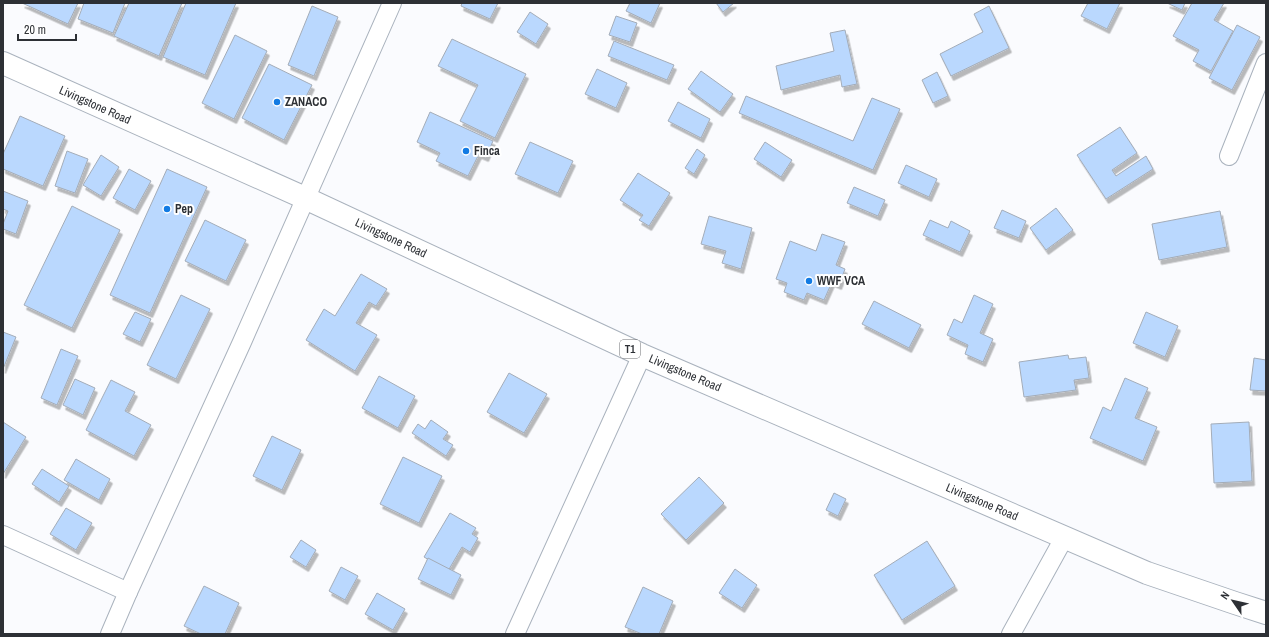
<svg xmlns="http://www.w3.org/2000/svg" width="1269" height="637" font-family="'Archivo Narrow',sans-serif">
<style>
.building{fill:#bad8fe;stroke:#a3acb8;filter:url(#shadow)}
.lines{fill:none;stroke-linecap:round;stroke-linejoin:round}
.minor-casing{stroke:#a9b2bd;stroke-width:20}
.trunk-casing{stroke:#a9b2bd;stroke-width:24}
.minor{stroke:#fff;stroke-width:18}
.trunk{stroke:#fff;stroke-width:22}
.poi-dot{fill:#137be3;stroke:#fff;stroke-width:1.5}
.labels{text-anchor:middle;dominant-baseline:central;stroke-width:4;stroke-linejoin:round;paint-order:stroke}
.shield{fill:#fff;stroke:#6c6e72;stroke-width:1}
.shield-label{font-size:11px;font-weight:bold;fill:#2d3035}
.poi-label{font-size:12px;font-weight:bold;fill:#2d3035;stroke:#fff;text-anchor:start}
.street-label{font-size:12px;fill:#2d3035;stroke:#fff}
</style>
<defs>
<filter id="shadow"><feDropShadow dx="2.5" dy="4.5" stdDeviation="0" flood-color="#0004"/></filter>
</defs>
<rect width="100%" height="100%" fill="#fafbfe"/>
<!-- building -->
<g class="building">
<polygon points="22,3 78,3 68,24"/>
<polygon points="84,3 125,3 113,33 78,19"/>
<polygon points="129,3 182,3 159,56 114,36"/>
<polygon points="186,3 236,3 205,75 163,57"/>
<polygon points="462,3 498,3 490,19 461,6"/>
<polygon points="630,3 660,3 651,23 626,11"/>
<polygon points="716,3 734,3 723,12"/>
<polygon points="1088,3 1120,3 1107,29 1081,16"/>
<polygon points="1167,3 1185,3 1182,10"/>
<polygon points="1192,3 1224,3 1214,20 1233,31 1211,71 1193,61 1199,50 1173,36"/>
<polygon points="312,6 338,17 314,76 288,65"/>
<polygon points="989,6 1009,48 951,76 940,54 983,32 974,14"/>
<polygon points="530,12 548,24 536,44 517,32"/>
<polygon points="616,16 637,23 630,42 609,35"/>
<polygon points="1237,25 1260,37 1232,90 1209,78"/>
<polygon points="845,30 857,84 842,87 840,75 781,90 776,66 834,51 830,33"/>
<polygon points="235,35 267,51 234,119 202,103"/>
<polygon points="452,39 526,74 495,138 460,121 478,85 438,66"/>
<polygon points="614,41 674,65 667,80 608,56"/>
<polygon points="269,64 312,85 284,140 242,118"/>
<polygon points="597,69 627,83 616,108 585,94"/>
<polygon points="701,71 733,94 720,112 688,89"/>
<polygon points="937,72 948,96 933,103 922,80"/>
<polygon points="746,96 853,141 872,98 900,109 873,170 739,113"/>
<polygon points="678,102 710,119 701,138 668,121"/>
<polygon points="430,112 493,141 486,157 479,154 468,176 436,161 440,153 417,142"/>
<polygon points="20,116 65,136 43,186 3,169 3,154"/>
<polygon points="1120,127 1137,153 1112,170 1116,176 1146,156 1153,169 1106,199 1077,155"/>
<polygon points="530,142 573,161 558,193 515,174"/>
<polygon points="765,142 792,160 781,177 754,159"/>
<polygon points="697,149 705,155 694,174 685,168"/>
<polygon points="67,151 88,159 75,193 55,186"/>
<polygon points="101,155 119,167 101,196 83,185"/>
<polygon points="906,165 937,179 929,197 898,183"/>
<polygon points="129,169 151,181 135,210 113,198"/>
<polygon points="167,169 207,187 150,313 110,295"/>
<polygon points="638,173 670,193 649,226 639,220 643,215 620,200"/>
<polygon points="854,187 885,200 878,216 847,203"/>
<polygon points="3,191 28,201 16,234 3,229 3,224 8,211 3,209"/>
<polygon points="72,206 120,230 72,328 24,305"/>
<polygon points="1056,208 1073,230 1046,250 1030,228"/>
<polygon points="1002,210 1026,221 1019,238 994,228"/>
<polygon points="1220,211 1227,247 1159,260 1152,224"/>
<polygon points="709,216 752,228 741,269 722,263 726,251 701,244"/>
<polygon points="205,220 246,240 226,281 185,261"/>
<polygon points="930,220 948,228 951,221 970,231 960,252 923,235"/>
<polygon points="822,234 845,242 836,265 845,269 839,285 832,282 824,300 807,293 804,300 784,292 787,283 776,279 790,241 816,251"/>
<polygon points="361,274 387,289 376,306 369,302 356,323 377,335 355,371 306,340 324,309 335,316"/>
<polygon points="181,295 210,309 176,379 147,365"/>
<polygon points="974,295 993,304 980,333 993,339 983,362 965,354 968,345 947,335 954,319 962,323"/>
<polygon points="874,301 921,325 909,348 862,324"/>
<polygon points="135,312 151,319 140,342 123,334"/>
<polygon points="1146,312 1178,326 1165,357 1133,343"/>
<polygon points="3,332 16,337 3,369"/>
<polygon points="61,349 78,356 57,405 41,398"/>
<polygon points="1068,355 1069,359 1086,357 1089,378 1074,380 1076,390 1024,397 1019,362"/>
<polygon points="1254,358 1266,360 1266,391 1250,390"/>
<polygon points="509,373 547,394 524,433 487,412"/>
<polygon points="379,376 415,396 398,428 362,408"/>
<polygon points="1125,378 1148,388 1135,418 1157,427 1143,461 1090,438 1103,407 1111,411"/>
<polygon points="75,379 95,388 83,415 63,405"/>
<polygon points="111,380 135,392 125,411 151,425 134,456 86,430"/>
<polygon points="431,420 448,432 443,439 453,445 446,456 412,433 418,424 425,429"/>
<polygon points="3,422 26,437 3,474"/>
<polygon points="1249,422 1252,481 1214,483 1211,424"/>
<polygon points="272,436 301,450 282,490 253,476"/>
<polygon points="403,457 442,476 419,523 380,504"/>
<polygon points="76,459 110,479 99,500 64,480"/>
<polygon points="42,469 69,486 59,502 32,484"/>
<polygon points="699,477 724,503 686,540 661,514"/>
<polygon points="834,493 846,499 838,516 826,510"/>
<polygon points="66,508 92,523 76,550 50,534"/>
<polygon points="450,513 476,528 472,534 478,538 470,552 462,547 448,571 424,557"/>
<polygon points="301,540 316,550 306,567 290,557"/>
<polygon points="927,541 955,586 902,620 874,575"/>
<polygon points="428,558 461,575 451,595 418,579"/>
<polygon points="341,567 358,576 345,600 329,591"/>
<polygon points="735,569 757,585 742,608 719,593"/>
<polygon points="204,586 239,603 225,634 201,634 184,626"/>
<polygon points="643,587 673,601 659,634 642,634 625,627"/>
<polygon points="377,593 405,609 393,630 365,614"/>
</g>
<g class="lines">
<defs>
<g id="minor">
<polyline points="1229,156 1266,63"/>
<polyline points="3,535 128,592"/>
<polyline points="110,634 128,592 242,342 392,3"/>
<polyline points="515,634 642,355"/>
<polyline points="1011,634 1064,538"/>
</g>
<polyline id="trunk" points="3,63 305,198 642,355 1147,573 1235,603 1266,613"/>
</defs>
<!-- minor casing -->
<use href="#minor" class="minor-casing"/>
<!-- trunk casing -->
<use href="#trunk" class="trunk-casing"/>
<!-- minor -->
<use href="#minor" class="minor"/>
<!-- trunk -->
<use href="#trunk" class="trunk"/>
</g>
<!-- markers -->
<g class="poi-dot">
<circle cx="277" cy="102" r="4"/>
<circle cx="466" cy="151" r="4"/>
<circle cx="167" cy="209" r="4"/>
<circle cx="809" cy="281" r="4"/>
</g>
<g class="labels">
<!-- shield labels -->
<rect class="shield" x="620" y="340" width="20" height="18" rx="3"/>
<g class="shield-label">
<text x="630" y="349">T1</text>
</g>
<!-- poi labels -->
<g class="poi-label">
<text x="285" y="102">ZANACO</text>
<text x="474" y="151">Finca</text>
<text x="175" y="209">Pep</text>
<text x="817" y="281">WWF VCA</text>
</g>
<!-- street labels -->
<g class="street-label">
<text transform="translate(95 105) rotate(24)">Livingstone Road</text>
<text transform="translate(391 238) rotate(25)">Livingstone Road</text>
<text transform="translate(685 373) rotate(23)">Livingstone Road</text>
<text transform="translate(982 502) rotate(23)">Livingstone Road</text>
</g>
</g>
<!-- border -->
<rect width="1269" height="637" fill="none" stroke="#2d3035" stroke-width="8"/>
<!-- north arrow -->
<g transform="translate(1233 601) rotate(304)" stroke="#ffffff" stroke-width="3" paint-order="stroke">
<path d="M0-3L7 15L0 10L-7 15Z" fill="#2d3035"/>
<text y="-6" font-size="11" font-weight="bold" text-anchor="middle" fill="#2d3035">N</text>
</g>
<!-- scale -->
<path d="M18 34v6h58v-6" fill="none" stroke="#2d3035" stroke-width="2"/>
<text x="24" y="34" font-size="12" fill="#2d3035" stroke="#ffffff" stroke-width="3" paint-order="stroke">20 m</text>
</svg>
